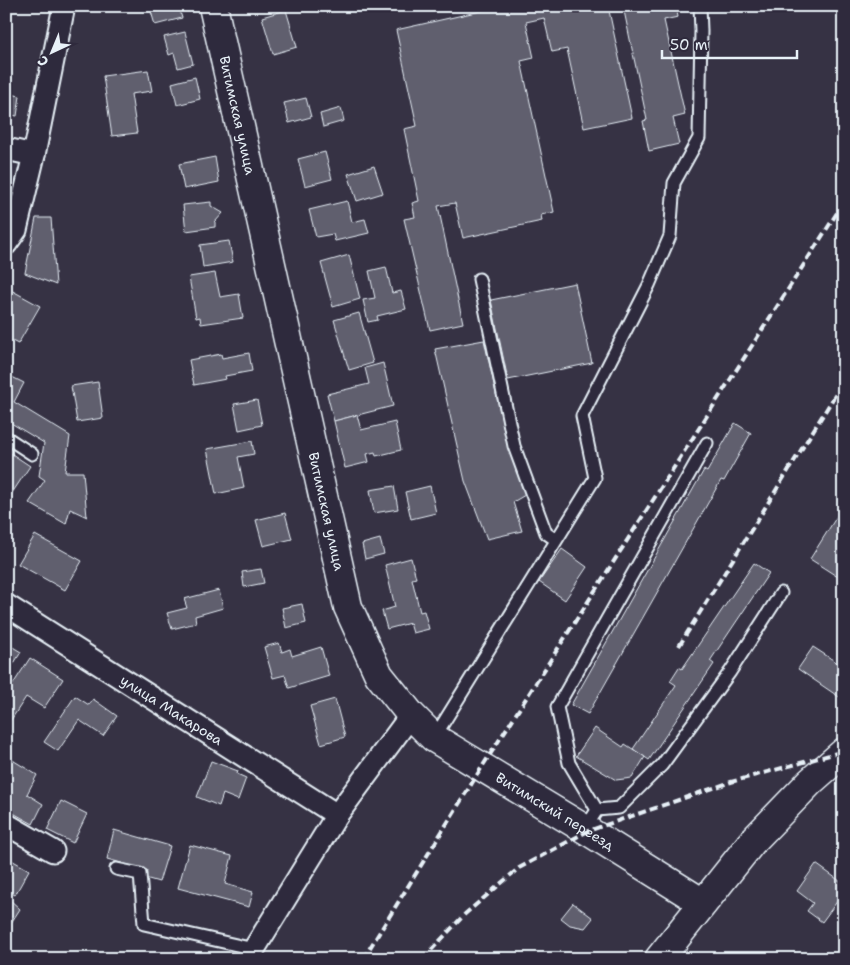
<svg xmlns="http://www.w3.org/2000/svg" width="850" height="965" font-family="'Shantell Sans',sans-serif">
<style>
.building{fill:#605e6e;stroke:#e8f1f8}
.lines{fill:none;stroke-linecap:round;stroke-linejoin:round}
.lane-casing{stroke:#e8f1f8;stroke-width:15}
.street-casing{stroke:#e8f1f8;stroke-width:25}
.secondary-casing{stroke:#e8f1f8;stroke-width:31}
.lane{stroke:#2f2a3d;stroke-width:11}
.street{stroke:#2f2a3d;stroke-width:21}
.secondary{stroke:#2f2a3d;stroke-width:28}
.rail{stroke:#e8f1f8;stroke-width:4;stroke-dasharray:8 4;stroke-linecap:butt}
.labels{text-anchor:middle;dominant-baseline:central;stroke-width:4;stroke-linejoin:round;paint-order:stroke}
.street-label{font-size:14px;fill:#e8f1f8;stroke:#2f2a3d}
</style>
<rect width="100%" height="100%" fill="#363244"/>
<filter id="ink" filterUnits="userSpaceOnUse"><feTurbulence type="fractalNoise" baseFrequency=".02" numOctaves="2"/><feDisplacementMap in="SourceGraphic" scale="10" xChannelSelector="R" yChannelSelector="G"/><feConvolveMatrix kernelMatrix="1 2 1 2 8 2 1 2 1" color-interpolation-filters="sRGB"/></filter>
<g filter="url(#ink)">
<!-- building -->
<g class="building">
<polygon points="154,6 178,6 182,18 155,25 150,8"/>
<polygon points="503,6 544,6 544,10 561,6 608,6 632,118 584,128 567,49 552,52 544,18 526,22 534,58 521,61 554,212 541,215 542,221 463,238 455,203 438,206 463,323 430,330 404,219 415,217 412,203 419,201 404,129 417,126 396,30"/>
<polygon points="623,6 676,6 678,17 664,20 685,115 673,118 679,144 649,151 643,121 647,120"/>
<polygon points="286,10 297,47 273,54 262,17"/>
<polygon points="185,32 193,64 178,68 174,53 169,55 164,37"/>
<polygon points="148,70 152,91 131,94 137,133 112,136 103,76"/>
<polygon points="195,77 200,99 177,105 172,83"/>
<polygon points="6,93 20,96 17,116 6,114"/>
<polygon points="306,98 311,117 289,123 284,103"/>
<polygon points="341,108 344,121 323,127 320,114"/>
<polygon points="325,152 332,179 305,186 298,159"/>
<polygon points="215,157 219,182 184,189 179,164"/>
<polygon points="374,166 383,193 357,201 348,174"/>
<polygon points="347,201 352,222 365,219 369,233 335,241 333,234 316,237 309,210"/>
<polygon points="211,202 211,206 223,213 215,222 215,227 186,231 183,205"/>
<polygon points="36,218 51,218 56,285 25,273"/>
<polygon points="229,241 233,262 203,267 200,245"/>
<polygon points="349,255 360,299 333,307 321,263"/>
<polygon points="386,267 392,293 401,291 406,309 377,316 378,320 368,322 363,300 375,298 369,271"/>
<polygon points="215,273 220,297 239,294 243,318 201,324 200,317 196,318 189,277"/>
<polygon points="575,283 592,363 508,380 491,300"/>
<polygon points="9,289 40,306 18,344 6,338 6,294"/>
<polygon points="359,313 373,363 349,370 334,320"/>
<polygon points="484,340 508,447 525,495 513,502 522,531 487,539 465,481 435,349"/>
<polygon points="249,353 252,371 225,376 226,379 194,385 189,360 221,354 222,358"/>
<polygon points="383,363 393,406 334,421 327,394 369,384 365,368"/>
<polygon points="6,374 24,383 14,402 70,436 65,472 83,472 87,517 70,509 66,524 29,503 45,480 39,476 44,443 6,420"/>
<polygon points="98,382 103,418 77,422 71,386"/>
<polygon points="257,400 262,425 239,430 234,404"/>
<polygon points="357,415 361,430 395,422 401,450 376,456 375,452 367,454 369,462 345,468 334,421"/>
<polygon points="735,423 751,433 724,481 721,480 588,714 571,705 704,470 707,472"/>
<polygon points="252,441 254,454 238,457 244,488 216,494 207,449"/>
<polygon points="6,450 30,466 6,502"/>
<polygon points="394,486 398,509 374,513 370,490"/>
<polygon points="430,486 436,513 411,519 405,492"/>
<polygon points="844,505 844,575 841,579 810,559"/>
<polygon points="285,513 292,539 263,546 256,520"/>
<polygon points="35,535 82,561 65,590 18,564"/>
<polygon points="380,539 384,554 365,559 362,544"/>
<polygon points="562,549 587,567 565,600 539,582"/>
<polygon points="411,558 416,578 412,579 420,612 424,611 429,629 413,633 410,623 387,629 382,611 395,607 385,565"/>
<polygon points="754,563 769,573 710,661 714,664 649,760 633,749 676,685 670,681 679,667 682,669"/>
<polygon points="261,569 264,583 244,587 242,572"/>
<polygon points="219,590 223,608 195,616 196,623 172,629 167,613 187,608 184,599"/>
<polygon points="302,604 306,623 286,628 282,608"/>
<polygon points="6,643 21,652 6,676"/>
<polygon points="279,643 282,652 290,649 292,656 321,647 329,676 289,688 285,675 273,678 264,647"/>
<polygon points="813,647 844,667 844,691 839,697 798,669"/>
<polygon points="30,658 63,679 44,708 26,697 11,720 6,717 6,695"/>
<polygon points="75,696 89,705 93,699 117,716 103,736 79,720 58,751 44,742"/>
<polygon points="335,699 345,737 321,744 310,706"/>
<polygon points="595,728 623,747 625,744 645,757 632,778 616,780 576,756"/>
<polygon points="6,756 37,775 27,794 43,804 33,824 6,809 6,803 8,799 6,798"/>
<polygon points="211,761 238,771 237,774 246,778 238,800 223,794 219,806 197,797"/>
<polygon points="61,801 87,814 73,843 47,830"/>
<polygon points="114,830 170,846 159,882 145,878 147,870 107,859"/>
<polygon points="190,845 232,856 225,884 253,892 249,907 178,888"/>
<polygon points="8,858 29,870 15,895 6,890 6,861"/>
<polygon points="816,864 844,884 844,892 822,922 807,911 813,903 797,891"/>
<polygon points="9,899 20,909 9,926 6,924 6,902"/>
<polygon points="573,903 593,918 585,928 570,925 561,918"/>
</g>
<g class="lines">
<defs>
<g id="lane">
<polyline points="479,279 514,446 546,533 556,540"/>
<polyline points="6,437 32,454"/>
<polyline points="434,738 595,478 582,416 649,285 670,236 674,183 699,138 701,31 700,6"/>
<polyline points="597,810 619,808 662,765 730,672 781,593"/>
<polyline points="585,829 597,810 569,763 557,707 707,443"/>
<polyline points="116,869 140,874 144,924 254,949"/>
</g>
<g id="street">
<polyline points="6,149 34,155"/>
<polyline points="6,244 16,230 34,155 64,6"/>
<path id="s1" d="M6 605 337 815"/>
<polyline points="6,824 53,851"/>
<polyline points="248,959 337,815 411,715"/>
</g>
<g id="secondary">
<path id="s2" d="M213 6 348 607 379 675 411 715 434 738 588 831 703 903"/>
<polyline points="659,959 752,842 810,782 844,752"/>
</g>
</defs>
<!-- lane casing -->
<use href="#lane" class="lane-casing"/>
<!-- street casing -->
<use href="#street" class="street-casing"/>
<!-- secondary casing -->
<use href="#secondary" class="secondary-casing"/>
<!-- lane -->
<use href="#lane" class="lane"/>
<!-- street -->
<use href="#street" class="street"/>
<!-- secondary -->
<use href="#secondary" class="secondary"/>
<!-- rail -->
<g class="rail">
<polyline points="679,646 844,381"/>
<polyline points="363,959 482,767 844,202"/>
<polyline points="423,959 465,914 519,868 588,831 731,782 844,751"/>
</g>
</g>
</g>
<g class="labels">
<!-- street labels -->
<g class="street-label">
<text stroke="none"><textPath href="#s2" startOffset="112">Витимская улица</textPath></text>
<text stroke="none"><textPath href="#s2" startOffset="518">Витимская улица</textPath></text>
<text stroke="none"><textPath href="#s1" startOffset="196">улица Макарова</textPath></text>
<text stroke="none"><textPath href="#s2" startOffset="916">Витимский переезд</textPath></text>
</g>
</g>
<!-- margin -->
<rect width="850" height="965" fill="none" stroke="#2f2a3d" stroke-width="25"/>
<rect x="12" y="12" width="825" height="940" fill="none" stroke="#e8f1f8" stroke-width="2" filter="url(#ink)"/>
<!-- north arrow -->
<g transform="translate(52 52) rotate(224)" stroke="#2f2a3d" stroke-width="4" paint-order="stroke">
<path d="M0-4L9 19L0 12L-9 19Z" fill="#e8f1f8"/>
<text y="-8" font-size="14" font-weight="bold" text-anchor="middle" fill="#e8f1f8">С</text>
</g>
<!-- scale -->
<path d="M662 50v8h135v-8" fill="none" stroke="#e8f1f8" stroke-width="2.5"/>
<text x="670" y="50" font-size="15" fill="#e8f1f8" stroke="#2f2a3d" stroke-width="4" paint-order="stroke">50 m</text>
</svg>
